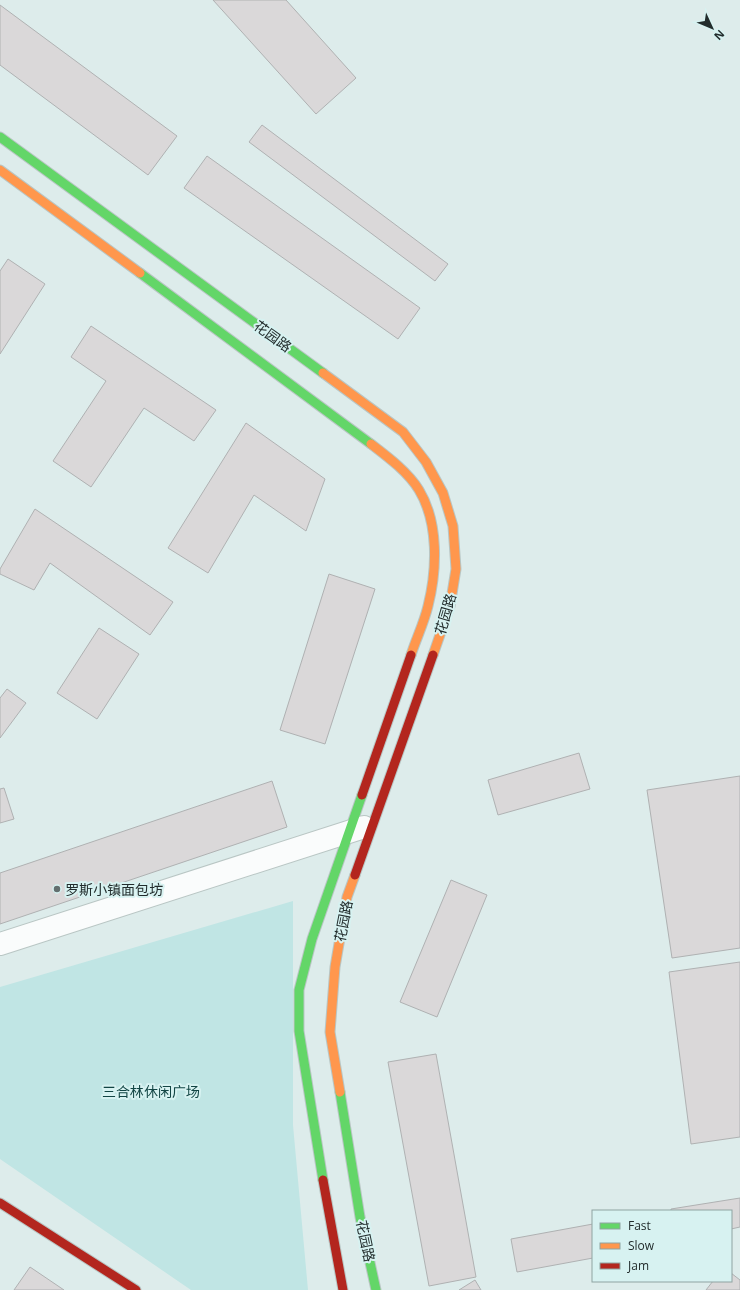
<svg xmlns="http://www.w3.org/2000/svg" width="740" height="1290" font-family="'Open Sans','Noto Sans SC',sans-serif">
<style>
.green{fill:#c0e5e4}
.building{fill:#dad8d9;stroke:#afb1b2}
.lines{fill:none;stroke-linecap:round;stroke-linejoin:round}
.street-casing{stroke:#b9c6c4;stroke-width:24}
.fast-casing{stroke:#b9c6c4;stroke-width:11}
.slow-casing{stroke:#b9c6c4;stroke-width:11}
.jam-casing{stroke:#b9c6c4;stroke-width:11}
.street{stroke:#fafcfc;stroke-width:22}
.fast{stroke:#63d668;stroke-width:9}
.slow{stroke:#ff974d;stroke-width:9}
.jam{stroke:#b3261e;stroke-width:9}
.poi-dot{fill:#636f6f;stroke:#d7f2f1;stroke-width:1.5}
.labels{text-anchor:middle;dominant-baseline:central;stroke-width:4;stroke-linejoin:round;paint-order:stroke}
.street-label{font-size:14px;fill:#222c2c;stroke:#d7f2f1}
.poi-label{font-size:14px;fill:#222c2c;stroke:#d7f2f1;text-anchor:start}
.park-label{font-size:14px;fill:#124544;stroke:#d7f2f1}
</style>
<rect width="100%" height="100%" fill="#ddeceb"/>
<!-- green -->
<polygon class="green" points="293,901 293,1125 308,1290 191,1290 0,1159 0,987"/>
<!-- building -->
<g class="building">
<polygon points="213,0 286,0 356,78 316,114"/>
<polygon points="0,5 177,136 148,175 0,65"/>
<polygon points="262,125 448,264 435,281 249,142"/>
<polygon points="207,156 420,308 398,339 184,188"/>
<polygon points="8,259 45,284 0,354 0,271"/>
<polygon points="91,326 216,410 194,441 144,408 91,487 53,461 106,381 71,357"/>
<polygon points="246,423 325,479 306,531 254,495 208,573 168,548"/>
<polygon points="35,509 173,602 150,635 50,563 34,590 0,574 0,569"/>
<polygon points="329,574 375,589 325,744 280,730"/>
<polygon points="99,628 139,654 97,719 57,693"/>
<polygon points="7,689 26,703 0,738 0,698"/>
<polygon points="579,753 590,789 498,815 488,780"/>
<polygon points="740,776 740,948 672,958 647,790"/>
<polygon points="272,781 287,827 0,924 0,873"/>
<polygon points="4,788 14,819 0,823 0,789"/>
<polygon points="451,880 487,895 437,1017 400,1002"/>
<polygon points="740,962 740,1137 691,1144 669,972"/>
<polygon points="436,1054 476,1277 429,1286 388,1062"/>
<polygon points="740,1198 740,1227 731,1229 731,1211 671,1211 671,1209"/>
<polygon points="593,1224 593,1258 517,1272 511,1239"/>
<polygon points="30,1267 64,1290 14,1290"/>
<polygon points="731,1273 740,1280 740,1290 706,1290 713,1281 731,1281"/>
<polygon points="475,1280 481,1290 459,1290"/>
</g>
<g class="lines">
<defs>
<polyline id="street" points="0,944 364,827"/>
<g id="fast">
<polyline points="0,137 323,373"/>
<polyline points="140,273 371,444"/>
<polyline points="340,1092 360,1217 376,1290"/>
<polyline points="323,1180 299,1031 299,990 312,939 362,795"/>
</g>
<g id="slow">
<polyline points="0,170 140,273"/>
<polyline points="323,373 403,432 426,462 443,493 453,526 456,569 450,606 433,655"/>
<path d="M371 444C388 457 408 472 419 490 439 523 437 570 428 606 424 623 416 639 411 655"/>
<polyline points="340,1092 330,1032 335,967 347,897 355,875"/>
</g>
<g id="jam">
<polyline points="362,795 411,655"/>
<polyline points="355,875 433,655"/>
<polyline points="323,1180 343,1290"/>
<polyline points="0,1203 136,1290"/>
</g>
</defs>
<!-- street casing -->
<use href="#street" class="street-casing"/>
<!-- fast casing -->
<use href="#fast" class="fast-casing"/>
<!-- slow casing -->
<use href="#slow" class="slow-casing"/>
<!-- jam casing -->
<use href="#jam" class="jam-casing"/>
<!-- street -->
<use href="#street" class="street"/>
<!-- fast -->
<use href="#fast" class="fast"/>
<!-- slow -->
<use href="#slow" class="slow"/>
<!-- jam -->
<use href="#jam" class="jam"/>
</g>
<!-- markers -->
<circle class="poi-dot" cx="57" cy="889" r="4"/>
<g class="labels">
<!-- street labels -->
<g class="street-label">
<text transform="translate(273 336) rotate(36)">花园路</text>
<text transform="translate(445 614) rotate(-74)">花园路</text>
<text transform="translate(343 921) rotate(-79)">花园路</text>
<text transform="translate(366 1241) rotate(78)">花园路</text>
</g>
<!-- poi labels -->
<g class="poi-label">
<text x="65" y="889">罗斯小镇面包坊</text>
</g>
<!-- park labels -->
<g class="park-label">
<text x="151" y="1091">三合林休闲广场</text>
</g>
</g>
<!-- legend -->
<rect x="592" y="1210" width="140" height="72" fill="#d7f2f1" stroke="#8fa3a2"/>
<rect x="600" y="1223" width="20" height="6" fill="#63d668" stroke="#8fa3a2"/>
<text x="628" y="1230" font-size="12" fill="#222c2c">Fast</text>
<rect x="600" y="1243" width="20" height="6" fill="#ff974d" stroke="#8fa3a2"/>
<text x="628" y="1250" font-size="12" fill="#222c2c">Slow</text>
<rect x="600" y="1263" width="20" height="6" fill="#b3261e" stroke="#8fa3a2"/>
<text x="628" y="1270" font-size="12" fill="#222c2c">Jam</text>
<!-- north arrow -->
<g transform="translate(712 28) rotate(134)" stroke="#d7f2f1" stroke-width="3" paint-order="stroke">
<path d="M0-3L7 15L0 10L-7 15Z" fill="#222c2c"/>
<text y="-6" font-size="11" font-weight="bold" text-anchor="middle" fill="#222c2c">N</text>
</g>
</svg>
